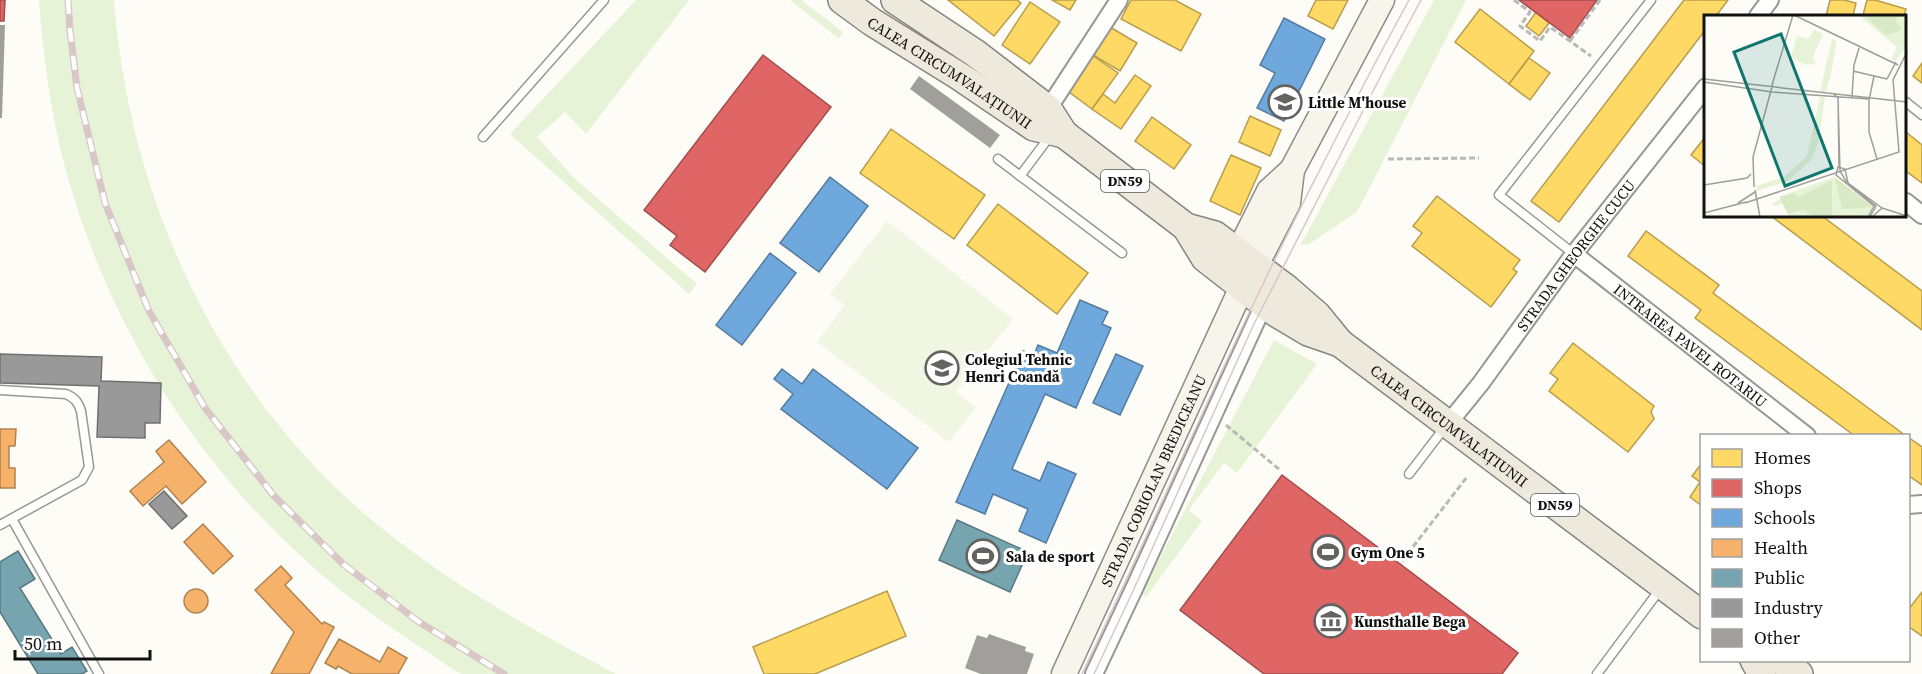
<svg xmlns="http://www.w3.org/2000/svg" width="1922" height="674" font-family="'Source Serif 4',serif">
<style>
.green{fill:#e7f3d7}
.pitch{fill:#f0f6e1}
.homes{fill:#ffd966;stroke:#b89d4c;stroke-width:1.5}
.shops{fill:#e06666;stroke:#a24c4c;stroke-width:1.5}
.schools{fill:#6fa8dc;stroke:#537b9f;stroke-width:1.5}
.health{fill:#f6b26b;stroke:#b18250;stroke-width:1.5}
.public{fill:#76a5af;stroke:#587980;stroke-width:1.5}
.industry{fill:#999;stroke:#707070;stroke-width:1.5}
.building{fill:#a19f9c}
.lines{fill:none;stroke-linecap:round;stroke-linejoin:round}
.lane-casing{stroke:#979795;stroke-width:11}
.street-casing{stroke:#979795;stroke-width:20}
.secondary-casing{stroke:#8e8d8b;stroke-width:27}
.primary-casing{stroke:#858482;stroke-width:30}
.path{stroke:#b9b9b8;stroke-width:3;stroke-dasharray:6 3;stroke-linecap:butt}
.lane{stroke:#fffffe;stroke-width:8}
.street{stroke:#fffffe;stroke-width:16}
.secondary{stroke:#f6f4eb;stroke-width:24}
.primary{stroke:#ede9dc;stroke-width:27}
.tram{stroke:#d9c6c7;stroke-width:1.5}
.rail-casing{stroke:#d9c6c7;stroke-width:7}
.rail{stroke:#fff;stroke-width:4.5;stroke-dasharray:14;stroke-linecap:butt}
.labels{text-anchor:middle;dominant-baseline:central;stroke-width:6;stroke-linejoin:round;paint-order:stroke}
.shield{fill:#fff;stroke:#585858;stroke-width:1.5}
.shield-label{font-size:14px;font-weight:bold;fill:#111}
.street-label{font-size:15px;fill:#111;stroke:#fff}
.poi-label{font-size:15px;font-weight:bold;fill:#111;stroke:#fff;text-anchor:start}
.inset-road{fill:none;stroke:#9f9e9b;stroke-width:1.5}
.view{fill:#0f766e;fill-opacity:0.15;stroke:#0f766e;stroke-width:3}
.inset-edge{fill:none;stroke:#111;stroke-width:3}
</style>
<rect width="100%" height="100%" fill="#fdfcf7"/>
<!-- green -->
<g class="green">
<path d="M39 0H114C129 197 216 387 367 516 443 580 529 628 616 674 579 674 543 674 507 674 494 674 474 674 462 674 455 672 447 665 441 661 416 645 392 628 368 611 221 504 114 346 66 171 51 115 43 57 39 0Z"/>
<polygon points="636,0 689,0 586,134 565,112 537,137 574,178 697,284 689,294 510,134"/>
<polygon points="790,0 801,0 843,32 839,39"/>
<polygon points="1434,0 1466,0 1357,212 1308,245 1301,244"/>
<polygon points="1274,340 1317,364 1237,473 1224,463 1189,510 1202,521 1146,597 1141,594"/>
</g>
<!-- pitch -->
<polygon class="pitch" points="887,221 1013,319 956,392 976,407 949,442 817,342 845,305 830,294"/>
<!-- homes -->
<g class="homes">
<polygon points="948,0 1017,0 1021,3 994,36"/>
<polygon points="1052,0 1076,0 1070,10"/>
<polygon points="1131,0 1175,0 1201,14 1181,51 1121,19"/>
<polygon points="1316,0 1348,0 1333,29 1308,16"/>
<polygon points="1684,0 1728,0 1716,16 1706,16 1706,29 1559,222 1531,201"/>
<polygon points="1830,0 1844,0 1856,3 1853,16 1826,16"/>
<polygon points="1867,0 1875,0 1906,9 1904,16 1863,15"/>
<polygon points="1030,2 1060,22 1030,64 1002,45"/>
<polygon points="1480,9 1534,51 1509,84 1455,42"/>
<polygon points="1536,12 1549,23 1539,36 1526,26"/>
<polygon points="1110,27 1137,43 1120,71 1093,55"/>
<polygon points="1089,53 1118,73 1092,109 1065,89"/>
<polygon points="1529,58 1550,73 1530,100 1509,84"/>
<polygon points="1922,63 1922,83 1913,76"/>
<polygon points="1135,75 1151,86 1121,129 1092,109 1103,94 1115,103"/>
<polygon points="1250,116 1281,130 1270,156 1239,142"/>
<polygon points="1152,117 1191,145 1174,169 1135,141"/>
<polygon points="891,129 985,195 954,239 860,173"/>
<polygon points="1906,132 1922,145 1922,183 1906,171"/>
<polygon points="1706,136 1706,167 1691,155"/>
<polygon points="1231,155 1261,168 1240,215 1210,201"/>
<polygon points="1437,196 1520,260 1513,269 1517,272 1491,307 1412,246 1422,233 1413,226"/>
<polygon points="998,204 1088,273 1057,314 967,245"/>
<polygon points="1771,216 1822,216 1922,291 1922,330"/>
<polygon points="1646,231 1719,285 1713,293 1906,436 1855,436 1695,318 1701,310 1628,256"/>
<polygon points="1573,343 1654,406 1651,412 1654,419 1628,452 1549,391 1558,379 1550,373"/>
<polygon points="1908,437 1922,447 1922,485 1908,475"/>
<polygon points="1702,463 1702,506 1690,497 1700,482 1692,476"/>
<polygon points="887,591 906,636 815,674 764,674 753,647"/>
<polygon points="1922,592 1922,636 1908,626 1908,610"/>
</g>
<!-- shops -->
<g class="shops">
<polygon points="0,0 5,0 4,21 0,21"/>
<polygon points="1519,0 1597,0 1570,38"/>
<polygon points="763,55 831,107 705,272 670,245 677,236 644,210"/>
<polygon points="1282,475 1518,653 1502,674 1264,674 1180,610"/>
</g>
<!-- schools -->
<g class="schools">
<polygon points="1284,18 1325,39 1284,121 1257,108 1275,73 1260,65"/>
<polygon points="830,177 868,206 819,272 780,243"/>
<polygon points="770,253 796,273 742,345 716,325"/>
<polygon points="1080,300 1108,312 1102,324 1111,328 1076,408 1045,394 1012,469 1040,481 1048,462 1076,474 1046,543 1019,531 1028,509 993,494 985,514 956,502 1023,351 1034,355 1038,345 1057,353"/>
<polygon points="1116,354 1143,366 1120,415 1093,403"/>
<polygon points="782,369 802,384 813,369 918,448 887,489 781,409 793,394 774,379"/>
</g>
<!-- health -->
<g class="health">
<polygon points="0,429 16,429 15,446 9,446 9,468 15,468 15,488 0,488"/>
<polygon points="169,440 206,482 182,504 166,486 143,506 130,491 164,462 156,451"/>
<polygon points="203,524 233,556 213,574 184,542"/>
<polygon points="281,566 292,578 285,585 322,624 324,622 334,627 309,674 271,674 294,632 255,590"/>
<circle cx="196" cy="601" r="12"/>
<polygon points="339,639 380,662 388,647 407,658 398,674 352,674 338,666 336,669 325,663"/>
</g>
<!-- public -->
<g class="public">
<polygon points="957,520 1028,552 1010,592 939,560"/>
<polygon points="18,551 35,579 20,588 61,654 72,647 87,671 82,674 38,674 0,612 0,562"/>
</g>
<!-- industry -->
<g class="industry">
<polygon points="0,354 102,357 101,381 161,383 160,423 145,423 145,438 97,437 99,386 0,383"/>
<polygon points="164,491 187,516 172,529 149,504"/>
</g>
<!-- building -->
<g class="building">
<polygon points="0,25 5,25 2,118 0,118"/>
<polygon points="919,76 1000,135 990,148 910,89"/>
<polygon points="989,634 1026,647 1025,651 1034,654 1027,674 981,674 965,668 977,635 987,638"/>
</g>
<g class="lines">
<defs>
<g id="lane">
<polyline points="1906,102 1922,115"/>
<polyline points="483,137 604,0"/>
<polyline points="998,159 1122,253"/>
<polyline points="1020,176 1050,136"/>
<polyline points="1574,254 1499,195 1651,0"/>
<path d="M0 390 66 394C75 398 78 402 81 411L89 467 82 480 0 525"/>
<polyline points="1409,474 1445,427"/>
<polyline points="12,519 99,674"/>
<polyline points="1597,674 1661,588"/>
</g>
<g id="street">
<polyline points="1758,16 1770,0"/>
<polyline points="1048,109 1119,0"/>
<polyline points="1906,202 1922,215"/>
<path id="s1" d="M1574 254 1807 436"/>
<path id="s2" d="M1447 425 1481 383 1574 254 1706 87"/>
<polyline points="1908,505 1922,504"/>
<polyline points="1094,674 1133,591 1264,304"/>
</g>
<g id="secondary">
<polyline points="1240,270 1238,253 1269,191 1292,170 1382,0"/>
<path id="s3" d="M1064 674 1242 287 1256 265 1288 203 1292 170"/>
</g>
<g id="primary">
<path id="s4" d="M842 0 872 22 959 76 1034 127 1064 134"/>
<path id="s5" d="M895 0 975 53 1048 109 1064 134 1186 227 1215 235 1286 288 1317 315 1340 343 1702 615"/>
<polyline points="1186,227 1205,258 1273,311 1308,332 1340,343"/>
<polyline points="1754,660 1762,674"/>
<polyline points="1780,660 1799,674"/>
</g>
</defs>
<!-- lane casing -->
<use href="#lane" class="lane-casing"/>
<!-- street casing -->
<use href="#street" class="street-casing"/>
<!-- secondary casing -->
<use href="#secondary" class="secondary-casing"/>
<!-- primary casing -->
<use href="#primary" class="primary-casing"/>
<!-- path -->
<g class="path">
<polyline points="1514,0 1530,12 1520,26 1540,41 1550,27 1591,56"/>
<polyline points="1570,41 1600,0"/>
<polyline points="1388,159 1479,158"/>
<polyline points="1226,425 1280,470"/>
<polyline points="1402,561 1467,477"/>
</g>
<!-- lane -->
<use href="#lane" class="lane"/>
<!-- street -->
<use href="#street" class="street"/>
<!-- secondary -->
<use href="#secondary" class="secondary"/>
<!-- primary -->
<use href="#primary" class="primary"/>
<!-- tram -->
<g class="tram">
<path d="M1082 674C1139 555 1192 434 1248 315 1299 209 1353 103 1409 0"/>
<polyline points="1094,674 1133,591 1253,326 1391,56 1421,0"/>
</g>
<defs>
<polyline id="rail" points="68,0 70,30 77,88 105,203 149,311 205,408 274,496 343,564 419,622 504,674"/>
</defs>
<!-- rail casing -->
<use href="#rail" class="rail-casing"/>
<!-- rail -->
<use href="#rail" class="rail"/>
</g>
<!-- icons -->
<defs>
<symbol id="school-ring" viewBox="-11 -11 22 22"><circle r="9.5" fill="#fff" stroke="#646362" stroke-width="1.5"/><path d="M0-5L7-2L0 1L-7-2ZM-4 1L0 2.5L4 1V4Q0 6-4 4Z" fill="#646362"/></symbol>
<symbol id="stadium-ring" viewBox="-11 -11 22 22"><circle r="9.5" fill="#fff" stroke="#646362" stroke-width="1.5"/><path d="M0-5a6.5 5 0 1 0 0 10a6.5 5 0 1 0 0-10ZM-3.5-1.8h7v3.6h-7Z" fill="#646362"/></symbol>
<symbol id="museum-ring" viewBox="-11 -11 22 22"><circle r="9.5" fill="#fff" stroke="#646362" stroke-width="1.5"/><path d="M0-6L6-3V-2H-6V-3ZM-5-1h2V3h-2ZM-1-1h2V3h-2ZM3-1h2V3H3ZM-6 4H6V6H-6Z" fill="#646362"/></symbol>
</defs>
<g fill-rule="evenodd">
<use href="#school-ring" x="1266" y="83" width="38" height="38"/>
<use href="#school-ring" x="923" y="349" width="38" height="38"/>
<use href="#stadium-ring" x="1309" y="533" width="38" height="38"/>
<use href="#stadium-ring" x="964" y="537" width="38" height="38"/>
<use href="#museum-ring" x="1312" y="602" width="38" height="38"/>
</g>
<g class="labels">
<!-- shield labels -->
<g class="shield">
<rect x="1101" y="170" width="48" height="22" rx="4.5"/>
<rect x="1531" y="494" width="48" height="22" rx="4.5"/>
</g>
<g class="shield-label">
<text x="1125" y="181">DN59</text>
<text x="1555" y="505">DN59</text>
</g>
<!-- street labels -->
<g class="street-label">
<text stroke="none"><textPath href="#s4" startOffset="130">CALEA CIRCUMVALAȚIUNII</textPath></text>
<text stroke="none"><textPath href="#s2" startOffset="213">STRADA GHEORGHE CUCU</textPath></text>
<text stroke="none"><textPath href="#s1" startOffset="148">INTRAREA PAVEL ROTARIU</textPath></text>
<text stroke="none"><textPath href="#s5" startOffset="704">CALEA CIRCUMVALAȚIUNII</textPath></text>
<text stroke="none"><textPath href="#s3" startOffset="213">STRADA CORIOLAN BREDICEANU</textPath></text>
</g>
<!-- poi labels -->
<g class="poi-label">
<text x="1308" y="102">Little M'house</text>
<text x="965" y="359">Colegiul Tehnic<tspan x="965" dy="17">Henri Coandă</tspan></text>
<text x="1351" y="552">Gym One 5</text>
<text x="1006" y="556">Sala de sport</text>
<text x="1354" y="621">Kunsthalle Bega</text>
</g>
</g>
<!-- overview -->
<g transform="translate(1704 15)">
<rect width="202" height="202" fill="#fdfcf7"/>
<path d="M154 0H202V33L191 46 187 45 193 32ZM110 15 119 19 109 42 112 48 102 50 87 42 93 21 104 24ZM128 24 133 26 126 63 122 77 116 76ZM116 82H121L114 128 108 144 84 166 53 176 52 171 80 162 103 141ZM130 162 168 190V197L161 202H85L78 189 70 191 68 188 76 185 75 182Z" fill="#e7f3d7"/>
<path d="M160 0H194L192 6 198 15 182 20ZM131 163H132L169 192 138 194ZM128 165V202H108L100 194 84 199 76 182 90 178 95 182Z" fill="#d8eac5"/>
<path class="inset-road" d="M90 0 194 50M149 56 170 61M0 64 203 87M183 64 192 47M0 67 68 77M68 70 89 0M68 77 165 84M130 79 134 83 136 156 143 168 172 191 166 202M134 81 135 152M148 82 150 50 155 33M173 144 165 117V85L170 61 183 64M0 170 43 163 47 159M50 172 49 142 69 68M51 175 56 202M34 188 51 177M41 188 195 137 189 65 203 37M178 193 203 201M0 198 42 187M164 202 170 191 132 160 134 152 141 154 144 168 178 193 168 202"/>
<path class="view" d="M77 19 128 153 81 171 30 37Z"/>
<rect width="202" height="202" class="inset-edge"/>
</g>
<!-- legend -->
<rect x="1700" y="434" width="210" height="228" fill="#ffffff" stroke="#a0a0a0" stroke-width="1.5"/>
<rect x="1712" y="449" width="30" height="18" fill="#ffd966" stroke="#a0a0a0" stroke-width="1.5"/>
<text x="1754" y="464" font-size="18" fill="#111111">Homes</text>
<rect x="1712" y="479" width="30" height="18" fill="#e06666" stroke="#a0a0a0" stroke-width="1.5"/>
<text x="1754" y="494" font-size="18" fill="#111111">Shops</text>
<rect x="1712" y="509" width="30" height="18" fill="#6fa8dc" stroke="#a0a0a0" stroke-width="1.5"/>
<text x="1754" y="524" font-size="18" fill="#111111">Schools</text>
<rect x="1712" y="539" width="30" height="18" fill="#f6b26b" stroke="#a0a0a0" stroke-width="1.5"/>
<text x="1754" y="554" font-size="18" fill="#111111">Health</text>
<rect x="1712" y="569" width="30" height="18" fill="#76a5af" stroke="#a0a0a0" stroke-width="1.5"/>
<text x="1754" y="584" font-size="18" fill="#111111">Public</text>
<rect x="1712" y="599" width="30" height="18" fill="#999999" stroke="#a0a0a0" stroke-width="1.5"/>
<text x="1754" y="614" font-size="18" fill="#111111">Industry</text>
<rect x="1712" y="629" width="30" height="18" fill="#a19f9c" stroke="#a0a0a0" stroke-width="1.5"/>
<text x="1754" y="644" font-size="18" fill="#111111">Other</text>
<!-- scale -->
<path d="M15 650v9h135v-9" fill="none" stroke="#111111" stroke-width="3"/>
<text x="24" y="650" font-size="18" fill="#111111" stroke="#ffffff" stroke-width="4.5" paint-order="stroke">50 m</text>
</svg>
